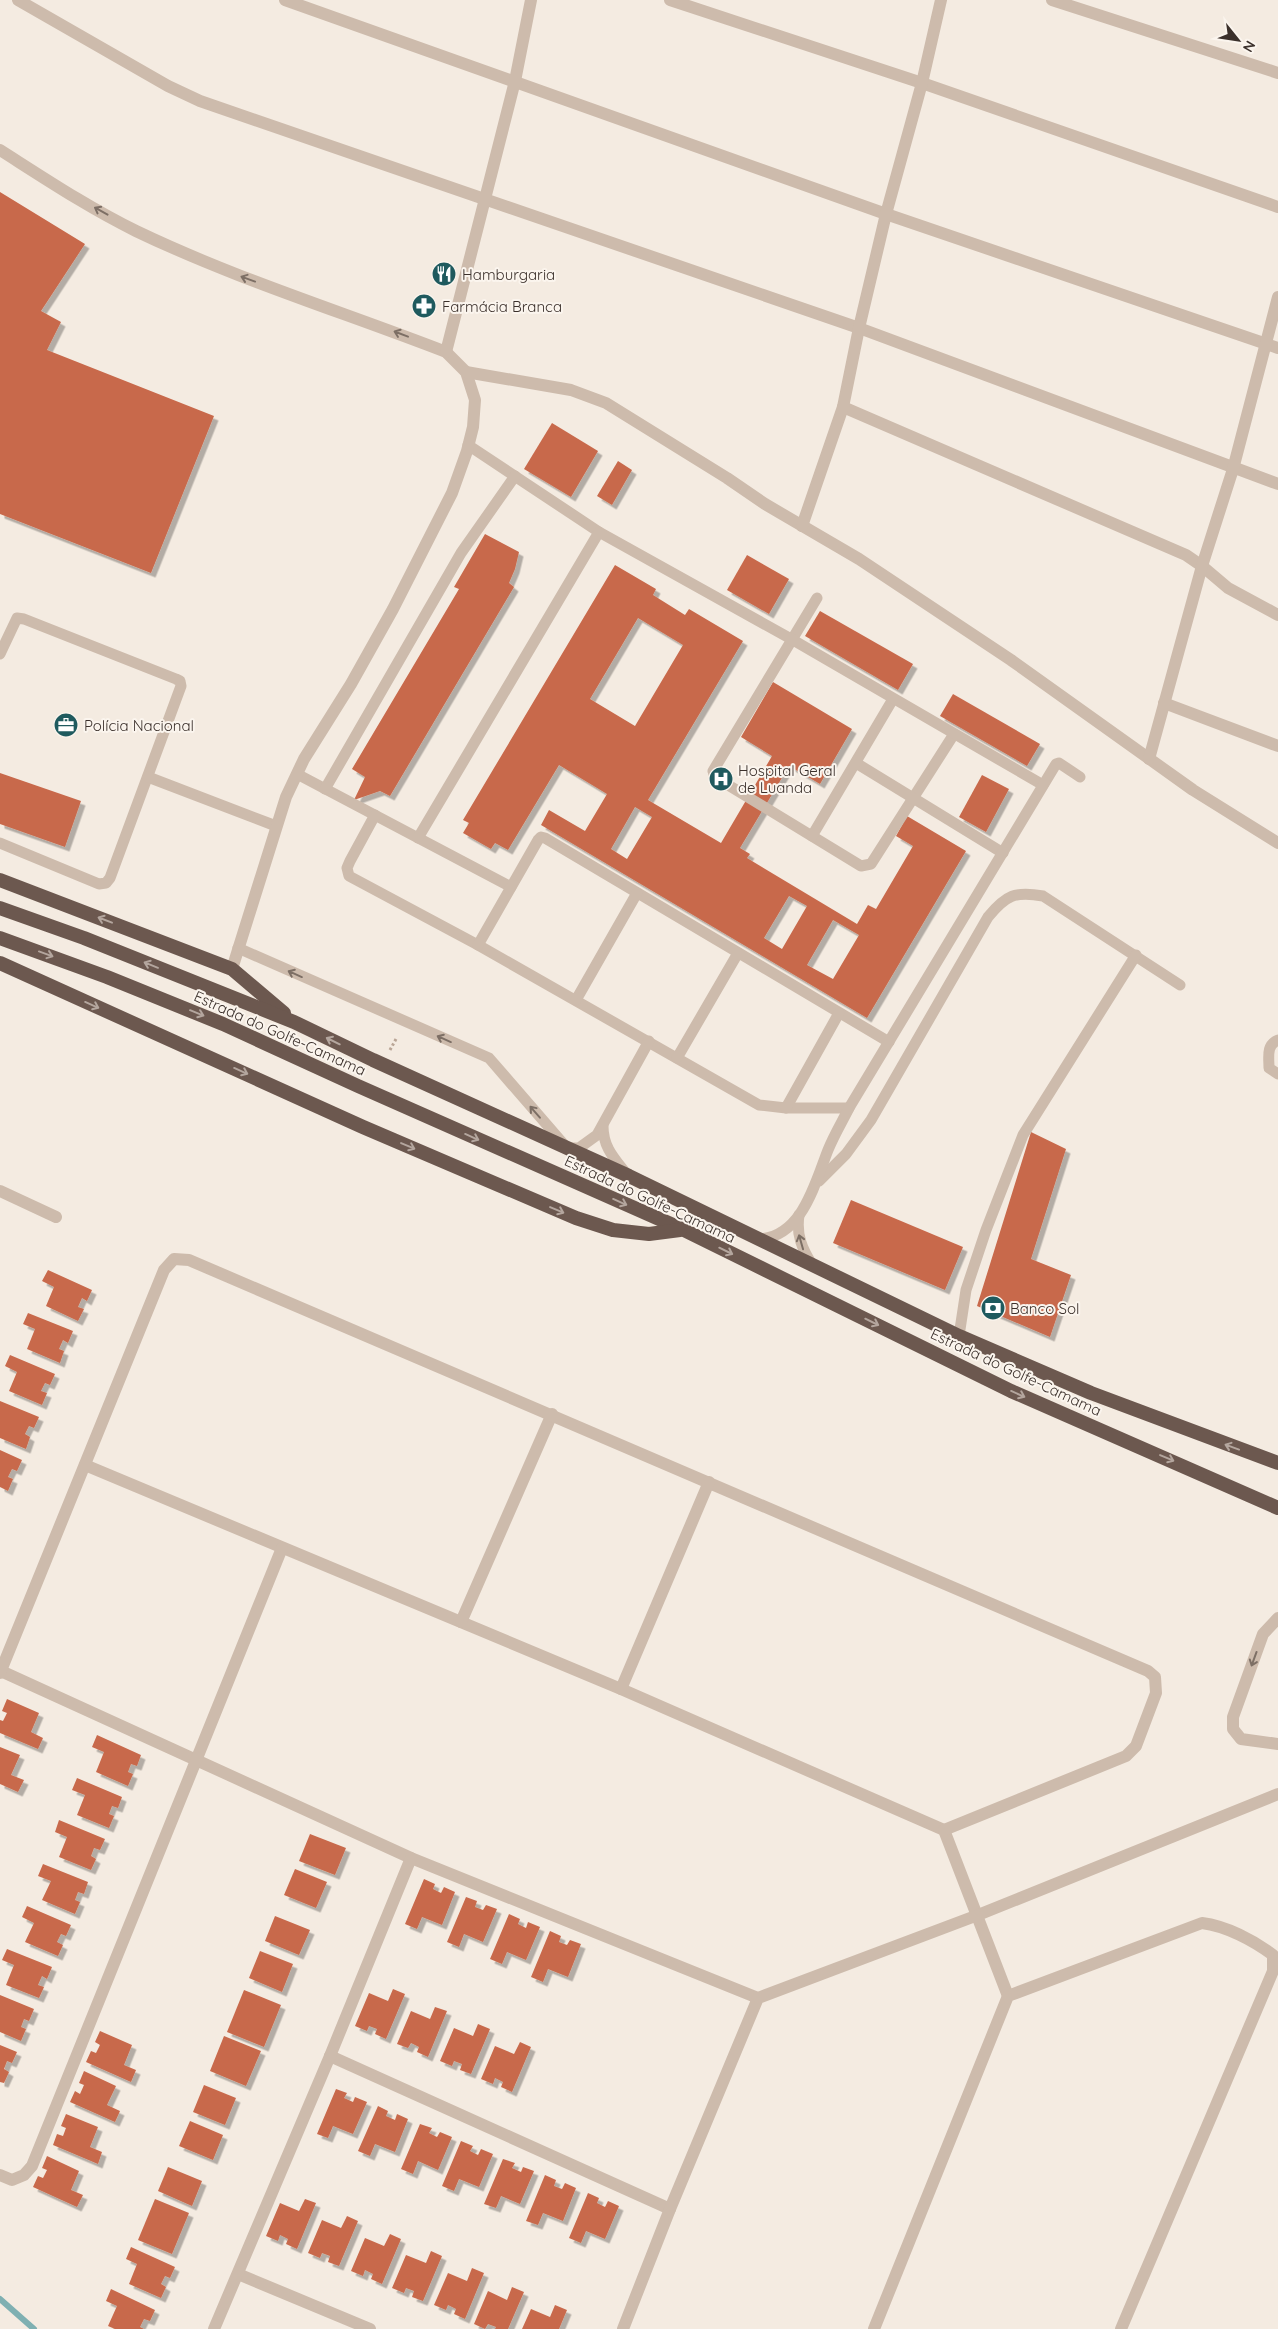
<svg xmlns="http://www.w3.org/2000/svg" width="1278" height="2329" font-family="Quicksand,sans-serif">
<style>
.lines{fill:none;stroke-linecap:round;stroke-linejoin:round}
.stream{stroke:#7fb0b2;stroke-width:6}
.building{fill:#c8694b;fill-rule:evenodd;filter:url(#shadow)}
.path{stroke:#b9a596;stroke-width:3;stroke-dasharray:2.5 2.5;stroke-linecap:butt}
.service{stroke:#cdbbac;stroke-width:11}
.minor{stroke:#cdbbac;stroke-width:12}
.trunk{stroke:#6c584f;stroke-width:14}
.oneway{stroke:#7d6f65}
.oneway2{stroke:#b4a69e}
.labels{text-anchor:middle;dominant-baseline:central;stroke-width:4;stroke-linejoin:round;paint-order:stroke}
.poi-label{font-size:15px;fill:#3b302b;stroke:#fbf5ee;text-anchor:start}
.street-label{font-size:15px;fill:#3b302b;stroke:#fbf5ee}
</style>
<defs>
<filter id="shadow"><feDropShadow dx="4.5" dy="4.5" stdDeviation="0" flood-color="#0004"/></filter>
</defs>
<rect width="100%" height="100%" fill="#f4ebe1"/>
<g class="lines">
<!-- stream -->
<polyline class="stream" points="0,2299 34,2329"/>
</g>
<!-- building -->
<g class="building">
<polygon points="0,192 85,244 41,311 61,322 47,350 214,416 151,573 0,514"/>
<polygon points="552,423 598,451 571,497 524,469"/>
<polygon points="618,461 632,470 612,505 597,496"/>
<polygon points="485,534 519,552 515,569 509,583 514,587 390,796 380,791 354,800 365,777 352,769 459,589 454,587"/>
<polygon points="747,555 789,579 769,614 727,590"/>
<path d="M615 565 656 589 653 595 685 615 689 609 743 641 648 800 721 843 772 756 741 737 773 682 852 729 820 784 789 766 740 848 750 854 747 858 857 924 868 905 876 909 913 846 896 836 907 816 966 851 867 1018 541 825 549 810 585 831 607 794 559 765 508 850 495 843 491 849 463 833 469 823 463 820ZM638 618 683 645 635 726 590 699ZM635 807 652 817 627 859 611 849ZM789 896 807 906 782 949 764 938ZM833 920 859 935 833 979 807 965Z"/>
<polygon points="820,611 913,664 898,690 805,636"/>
<polygon points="953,694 1040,744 1027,766 940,716"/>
<polygon points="0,773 81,801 65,847 0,824"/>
<polygon points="982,775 1009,789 986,832 959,817"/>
<polygon points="1031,1132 1066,1149 1031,1259 1071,1275 1050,1337 977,1306"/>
<polygon points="851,1200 963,1247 945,1290 833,1243"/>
<polygon points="48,1270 92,1290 87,1301 82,1298 78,1307 84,1309 78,1321 46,1306 54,1287 42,1281"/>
<polygon points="28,1313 73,1331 68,1343 63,1340 59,1349 64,1351 60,1363 27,1349 35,1329 23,1324"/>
<polygon points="10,1355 55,1374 50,1385 45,1383 41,1391 47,1393 42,1405 9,1391 17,1372 5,1366"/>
<polygon points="0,1401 39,1417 34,1428 29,1426 25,1434 30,1437 26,1449 0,1438"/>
<polygon points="0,1450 22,1460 17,1471 12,1469 8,1477 13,1479 8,1491 0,1487"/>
<polygon points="7,1699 39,1713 31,1732 43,1738 38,1749 0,1733 0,1720 3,1721 7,1713 2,1711"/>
<polygon points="97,1735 141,1755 137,1766 131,1764 128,1772 133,1774 128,1786 96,1772 104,1752 92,1747"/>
<polygon points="0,1747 20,1755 11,1775 24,1780 18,1792 0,1784"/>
<polygon points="77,1778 122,1797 118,1808 112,1806 109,1814 114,1816 109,1828 77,1815 85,1795 72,1790"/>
<polygon points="59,1820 105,1839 100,1850 94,1848 91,1856 96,1859 91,1870 59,1857 67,1837 55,1832"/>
<polygon points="310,1834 346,1848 335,1875 299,1861"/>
<polygon points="43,1864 88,1882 84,1894 78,1892 75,1900 80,1902 75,1914 42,1900 51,1881 38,1876"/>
<polygon points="295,1869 327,1882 316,1908 284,1895"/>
<polygon points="424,1879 435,1884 433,1889 441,1893 444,1887 455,1892 442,1925 422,1917 417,1929 405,1924"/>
<polygon points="466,1897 477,1901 475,1907 483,1910 486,1905 497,1909 483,1942 464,1934 459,1947 447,1942"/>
<polygon points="27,1906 71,1925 66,1936 61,1934 57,1942 63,1945 58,1956 25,1942 34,1923 22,1917"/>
<polygon points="509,1914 520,1919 518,1924 526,1928 528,1922 540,1927 526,1960 507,1952 502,1964 490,1959"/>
<polygon points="275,1916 310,1930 299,1955 265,1941"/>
<polygon points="550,1931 561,1936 559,1942 567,1945 570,1940 581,1944 568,1977 548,1969 543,1982 531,1977"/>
<polygon points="7,1949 52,1967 47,1979 42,1976 38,1985 44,1987 39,1998 6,1985 14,1965 2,1960"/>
<polygon points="260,1951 293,1964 282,1992 249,1978"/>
<polygon points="393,1989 405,1994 386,2039 375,2034 377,2029 369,2026 367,2031 355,2026 369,1993 388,2001"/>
<polygon points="244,1990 281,2005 264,2047 227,2032"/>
<polygon points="0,1995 34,2009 29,2021 24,2019 21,2027 26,2029 21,2041 0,2032"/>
<polygon points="435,2007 447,2011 428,2057 417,2052 419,2047 411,2043 408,2048 397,2044 411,2011 430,2019"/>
<polygon points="478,2024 490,2029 471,2074 460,2070 462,2064 454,2061 452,2066 440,2061 454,2028 473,2036"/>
<polygon points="100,2031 132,2045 124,2065 136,2070 131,2082 86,2062 91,2051 96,2053 100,2045 95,2042"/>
<polygon points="224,2036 261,2051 246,2086 210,2071"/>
<polygon points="520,2042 531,2047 512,2092 501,2087 503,2082 495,2078 493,2084 481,2079 495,2046 514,2054"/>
<polygon points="0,2045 17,2052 12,2063 7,2061 4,2069 9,2072 4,2083 0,2082"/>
<polygon points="84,2071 116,2086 107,2105 120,2111 115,2122 70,2102 75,2091 80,2094 84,2085 79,2083"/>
<polygon points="204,2085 236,2098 225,2125 193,2112"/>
<polygon points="336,2089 347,2093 344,2098 353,2102 355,2097 367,2102 353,2134 333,2126 328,2138 317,2134"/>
<polygon points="378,2106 388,2111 386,2116 395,2120 397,2114 408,2119 395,2152 375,2144 370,2156 358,2151"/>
<polygon points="66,2114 98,2127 90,2147 102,2152 98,2164 53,2145 57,2134 63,2136 66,2128 61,2126"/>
<polygon points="190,2121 223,2135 213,2160 179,2146"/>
<polygon points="420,2124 432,2128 429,2133 437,2137 440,2132 452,2137 438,2170 418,2161 413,2174 401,2169"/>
<polygon points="461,2141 473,2146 470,2151 478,2155 481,2149 493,2154 479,2187 459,2179 454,2191 442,2186"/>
<polygon points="47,2156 79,2171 71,2190 83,2195 77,2207 33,2187 38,2176 43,2178 47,2170 42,2168"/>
<polygon points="503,2159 515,2163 512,2168 521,2172 523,2167 534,2171 520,2204 501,2196 496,2208 484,2204"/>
<polygon points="168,2167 202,2181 192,2206 158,2191"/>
<polygon points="545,2175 556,2180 554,2186 562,2189 565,2183 576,2188 563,2221 543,2213 538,2225 526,2221"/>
<polygon points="588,2193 599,2198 597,2203 605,2207 608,2201 619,2206 605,2239 586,2231 581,2243 569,2238"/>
<polygon points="155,2199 189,2213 172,2254 138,2240"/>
<polygon points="305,2199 316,2203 297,2249 286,2244 288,2239 280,2235 278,2241 266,2236 280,2203 299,2211"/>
<polygon points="347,2216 358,2221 339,2266 328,2262 330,2256 322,2253 320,2258 308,2253 322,2220 341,2228"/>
<polygon points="390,2234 401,2239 382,2284 371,2279 373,2274 365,2270 363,2276 351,2271 365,2238 384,2246"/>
<polygon points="131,2247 175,2267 170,2278 165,2276 161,2284 166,2287 161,2298 129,2284 137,2264 126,2259"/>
<polygon points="431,2251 442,2256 423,2301 412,2297 414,2291 406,2288 404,2293 392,2288 406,2255 426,2263"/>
<polygon points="472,2268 484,2273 465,2319 454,2314 456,2309 448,2305 446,2310 434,2305 448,2273 467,2281"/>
<polygon points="512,2287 524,2292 508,2329 495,2329 496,2327 488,2324 485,2329 474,2324 488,2291 507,2300"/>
<polygon points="111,2289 155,2310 150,2321 144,2319 140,2327 144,2329 115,2329 108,2326 117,2306 106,2301"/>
<polygon points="555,2305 567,2310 559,2329 522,2329 531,2309 550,2317"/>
</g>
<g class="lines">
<!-- path -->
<polyline class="path" points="390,1050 396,1039"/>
<!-- service -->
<g class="service">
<polyline points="468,445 599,532"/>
<polyline points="817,598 713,771 715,777 861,866 871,864 954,734"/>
<polyline points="0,654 17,618 24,619 176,679 180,681 181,686 110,878 106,883 99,884 0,843"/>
<polyline points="856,763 1003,853"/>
<polyline points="297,774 511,887"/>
<polyline points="148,777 276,826"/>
<polyline points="325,789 461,553 515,476"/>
<polyline points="375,815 350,861 347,868 349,876 478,945 759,1105 786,1108 849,1108"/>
<polyline points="812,836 893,699"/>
<polyline points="418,838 599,532 793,640 1043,785"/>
<polyline points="478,945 538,840 541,837 545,838 889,1042"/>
<polyline points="238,948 489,1058 567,1148 579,1148 597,1135 649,1041"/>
<polyline points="576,1000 637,893"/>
<path d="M1278 1040C1266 1045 1269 1057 1269 1068L1278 1074"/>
<polyline points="677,1058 738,953"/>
<polyline points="786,1108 839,1013"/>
<path d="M603 1126C603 1148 615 1159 628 1176"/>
<path d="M819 1181 846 1154 871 1120 988 917C1006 895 1015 891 1043 896L1180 985"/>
<path d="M799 1215C796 1235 802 1249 813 1266"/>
<path d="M758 1239C802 1238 815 1183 828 1150 834 1135 842 1122 849 1108L1056 764 1059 763 1080 777"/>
<polyline points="959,1336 966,1290 986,1230 1023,1135 1136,955"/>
</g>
<!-- minor -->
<g class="minor">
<polyline points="18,0 168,86 200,101 859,328 1278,484"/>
<polyline points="285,0 886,214 1278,348"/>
<polyline points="670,0 922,83 1278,207"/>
<polyline points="1052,0 1278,73"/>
<path d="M0 150C44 178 89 208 136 231 236 279 343 312 446 352L466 372 475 400 473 427 467 451 452 493 393 609 351 684 304 759 286 797 232 969"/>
<polyline points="446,352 515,81 531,0"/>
<polyline points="466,372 571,390 606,403 727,478 765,504 859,559 1011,660 1193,790 1278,843"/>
<polyline points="843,407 1186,555 1202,566 1228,588 1278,615"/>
<polyline points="802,526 843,407 859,328 886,214 922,83 941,0"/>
<polyline points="1164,703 1278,746"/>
<polyline points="1149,759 1202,566 1233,469 1278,297"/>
<polyline points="0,1191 56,1217"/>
<polyline points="85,1465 621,1689 944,1830 1008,1996"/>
<polyline points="1278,1618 1263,1634 1233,1717 1233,1729 1241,1739 1278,1744"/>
<polyline points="461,1622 552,1414"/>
<polyline points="1,1671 411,1858 758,1998"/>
<polyline points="0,1673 164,1270 174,1259 189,1260 1148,1671 1155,1677 1156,1693 1136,1746 1126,1756 944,1830"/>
<polyline points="621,1689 709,1482"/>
<polyline points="330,2056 670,2209"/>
<polyline points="0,2175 12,2180 24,2175 32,2166 282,1548"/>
<polyline points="238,2274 370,2329"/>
<polyline points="214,2329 330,2056 411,1858"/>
<polyline points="623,2329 670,2209 758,1998 978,1915 1278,1794"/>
<path d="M874 2329 1008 1996 1202 1923C1226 1926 1253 1940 1273 1955V1971L1121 2329"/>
</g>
<!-- trunk -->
<g class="trunk">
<polyline points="0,880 232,969 284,1013"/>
<polyline points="0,908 84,938 294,1022 373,1060 629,1176 959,1336 1091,1393 1278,1463"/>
<polyline points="0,938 107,977 223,1024 358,1086 682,1229 1011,1391 1278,1508"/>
<polyline points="0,963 363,1127 576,1218 613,1230 649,1234 680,1230"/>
</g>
</g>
<!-- one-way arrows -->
<defs><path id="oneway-shaft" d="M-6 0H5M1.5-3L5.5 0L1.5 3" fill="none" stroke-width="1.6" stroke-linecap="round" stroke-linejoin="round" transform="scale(1.25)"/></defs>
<g class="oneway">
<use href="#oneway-shaft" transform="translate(101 211) rotate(-151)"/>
<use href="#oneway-shaft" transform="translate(248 279) rotate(-160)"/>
<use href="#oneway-shaft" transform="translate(401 334) rotate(-159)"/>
<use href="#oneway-shaft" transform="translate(295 974) rotate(-156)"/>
<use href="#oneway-shaft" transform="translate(444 1039) rotate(-156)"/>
<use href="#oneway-shaft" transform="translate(535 1112) rotate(-131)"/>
<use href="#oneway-shaft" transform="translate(801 1242) rotate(-106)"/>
<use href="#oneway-shaft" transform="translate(1254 1659) rotate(110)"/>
</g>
<g class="oneway2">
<use href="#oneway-shaft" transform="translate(105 920) rotate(-159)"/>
<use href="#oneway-shaft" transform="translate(46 954) rotate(20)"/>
<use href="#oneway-shaft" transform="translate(151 965) rotate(-158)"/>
<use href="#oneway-shaft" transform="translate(92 1005) rotate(24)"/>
<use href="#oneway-shaft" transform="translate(197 1013) rotate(22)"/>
<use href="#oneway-shaft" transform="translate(333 1041) rotate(-154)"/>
<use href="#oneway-shaft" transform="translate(241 1071) rotate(24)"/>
<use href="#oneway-shaft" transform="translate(472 1137) rotate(24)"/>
<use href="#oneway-shaft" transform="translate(408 1146) rotate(23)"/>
<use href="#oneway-shaft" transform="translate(620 1202) rotate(24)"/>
<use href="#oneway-shaft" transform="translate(557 1210) rotate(23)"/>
<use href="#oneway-shaft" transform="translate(726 1251) rotate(26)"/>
<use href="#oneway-shaft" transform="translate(872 1322) rotate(26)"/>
<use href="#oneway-shaft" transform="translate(1018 1394) rotate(24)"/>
<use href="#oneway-shaft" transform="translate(1232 1447) rotate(-160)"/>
<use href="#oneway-shaft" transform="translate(1167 1458) rotate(23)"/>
</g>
<!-- icons -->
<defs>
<symbol id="restaurant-disc" viewBox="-11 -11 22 22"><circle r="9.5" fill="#1f5a5e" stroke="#fbf5ee"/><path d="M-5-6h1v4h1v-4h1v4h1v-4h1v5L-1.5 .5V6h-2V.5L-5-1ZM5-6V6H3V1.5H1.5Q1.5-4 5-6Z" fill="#fff"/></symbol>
<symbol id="pharmacy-disc" viewBox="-11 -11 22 22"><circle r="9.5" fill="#1f5a5e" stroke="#fbf5ee"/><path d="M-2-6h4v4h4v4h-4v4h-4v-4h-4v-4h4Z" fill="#fff"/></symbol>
<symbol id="office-disc" viewBox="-11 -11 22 22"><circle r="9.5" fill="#1f5a5e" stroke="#fbf5ee"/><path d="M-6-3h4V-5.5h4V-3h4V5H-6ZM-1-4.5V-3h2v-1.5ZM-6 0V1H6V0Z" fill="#fff"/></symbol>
<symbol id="hospital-disc" viewBox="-11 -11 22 22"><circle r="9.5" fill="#1f5a5e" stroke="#fbf5ee"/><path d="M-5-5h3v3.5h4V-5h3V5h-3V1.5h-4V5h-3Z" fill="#fff"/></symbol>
<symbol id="bank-disc" viewBox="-11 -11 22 22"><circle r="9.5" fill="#1f5a5e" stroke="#fbf5ee"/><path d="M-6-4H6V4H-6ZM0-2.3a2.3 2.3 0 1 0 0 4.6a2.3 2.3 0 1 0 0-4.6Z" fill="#fff"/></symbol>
</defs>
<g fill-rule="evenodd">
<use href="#restaurant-disc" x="430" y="260" width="28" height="28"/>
<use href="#pharmacy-disc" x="410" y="292" width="28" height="28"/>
<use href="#office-disc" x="52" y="711" width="28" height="28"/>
<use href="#hospital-disc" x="707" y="765" width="28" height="28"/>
<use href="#bank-disc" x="979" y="1294" width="28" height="28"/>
</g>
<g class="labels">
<!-- poi labels -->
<g class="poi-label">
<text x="462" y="274">Hamburgaria</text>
<text x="442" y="306">Farmácia Branca</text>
<text x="84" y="725">Polícia Nacional</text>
<text x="738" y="770">Hospital Geral<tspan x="738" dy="17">de Luanda</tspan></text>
<text x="1010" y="1308">Banco Sol</text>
</g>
<!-- street labels -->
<g class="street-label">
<text transform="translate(280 1033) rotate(24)">Estrada do Golfe-Camama</text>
<text transform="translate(650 1199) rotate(25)">Estrada do Golfe-Camama</text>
<text transform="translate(1016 1372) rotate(25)">Estrada do Golfe-Camama</text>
</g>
</g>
<!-- north arrow -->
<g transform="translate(1238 40) rotate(120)" stroke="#fbf5ee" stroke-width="4" paint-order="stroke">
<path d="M0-4L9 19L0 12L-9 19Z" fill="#3b302b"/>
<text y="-8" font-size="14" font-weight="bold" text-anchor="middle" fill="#3b302b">N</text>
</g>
</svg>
